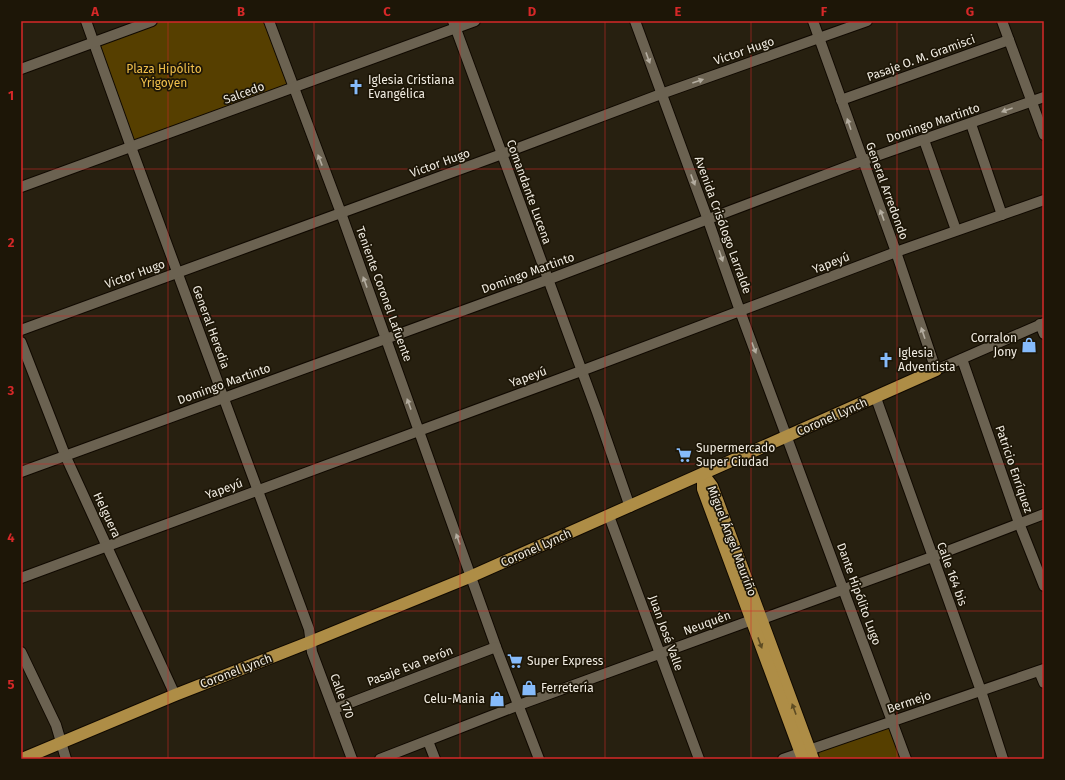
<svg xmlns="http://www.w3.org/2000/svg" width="1065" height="780" font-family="'Fira Sans',sans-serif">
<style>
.green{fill:#563f00}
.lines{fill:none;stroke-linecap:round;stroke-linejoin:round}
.minor-casing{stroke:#100900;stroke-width:12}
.major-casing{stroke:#100900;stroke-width:14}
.minor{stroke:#6b6251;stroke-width:10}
.major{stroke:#ae8d46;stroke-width:12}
.oneway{fill:#b4ada0}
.oneway2{fill:#5e4c23}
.grid{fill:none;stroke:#d62828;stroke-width:1;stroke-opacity:0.55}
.labels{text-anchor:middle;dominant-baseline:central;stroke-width:3.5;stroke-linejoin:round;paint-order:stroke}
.street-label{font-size:12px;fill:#f0ebe1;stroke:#1d1607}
.park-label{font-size:12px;fill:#f0bf4b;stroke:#1d1607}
.poi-label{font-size:12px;fill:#f0ebe1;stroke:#1d1607;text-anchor:start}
.neatline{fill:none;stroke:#d62828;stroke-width:1.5}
.grid-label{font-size:13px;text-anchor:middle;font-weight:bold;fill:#d62828}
</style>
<rect width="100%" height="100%" fill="#272010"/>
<!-- green -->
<g class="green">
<polygon points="152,21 269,21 293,89 131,147 94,42"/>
<polygon points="889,727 902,759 819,759 819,754 820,751"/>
</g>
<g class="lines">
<defs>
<g id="minor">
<polyline points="86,21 131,147 306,621 309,629 312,652 352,759"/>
<polyline points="269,21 341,213 496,647 539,759"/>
<polyline points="453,21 597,412 630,507"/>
<polyline points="635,21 708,220 740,311 906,759"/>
<polyline points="813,21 896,252 936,370 1044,323"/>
<polyline points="1002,21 1044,135"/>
<polyline points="21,69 152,21"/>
<polyline points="841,100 1009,40"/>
<polyline points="971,124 1002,215"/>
<polyline points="924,140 956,230"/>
<polyline points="21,187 475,21"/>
<polyline points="1040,324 1044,334"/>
<polyline points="21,330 502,154 661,94 867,21"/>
<polyline points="21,342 65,455 175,695"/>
<polyline points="962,359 1019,523 1044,586"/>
<polyline points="876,398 981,691 1003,759"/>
<polyline points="21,472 547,280 862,161 1044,97"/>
<polyline points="609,516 699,759"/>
<polyline points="21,578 581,371 896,252 1044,200"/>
<polyline points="21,652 56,725 66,759"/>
<polyline points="1039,671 1044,683"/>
<polyline points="334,709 496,647"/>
<polyline points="428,741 435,759"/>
<polyline points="380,759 519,705 752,620 762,619 932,557 1044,514"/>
<polyline points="783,759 1044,669"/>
</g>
<g id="major">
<polyline points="703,474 712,486 813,759"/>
<polyline points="703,474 703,489 803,759"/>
<polyline points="22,759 175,695 310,642 472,576 936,370"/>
</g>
</defs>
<!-- minor casing -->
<use href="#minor" class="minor-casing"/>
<!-- major casing -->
<use href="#major" class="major-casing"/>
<!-- minor -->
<use href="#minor" class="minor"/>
<!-- major -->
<use href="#major" class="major"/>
</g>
<!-- one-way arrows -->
<defs><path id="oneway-solid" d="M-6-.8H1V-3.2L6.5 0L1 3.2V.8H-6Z"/></defs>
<g class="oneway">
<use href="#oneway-solid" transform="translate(648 58) rotate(70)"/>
<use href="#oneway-solid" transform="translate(698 81) rotate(-19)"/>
<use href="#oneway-solid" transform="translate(1007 110) rotate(160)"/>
<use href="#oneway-solid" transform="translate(849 124) rotate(-109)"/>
<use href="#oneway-solid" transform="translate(320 160) rotate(-111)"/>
<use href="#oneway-solid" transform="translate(693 180) rotate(69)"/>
<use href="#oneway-solid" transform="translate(882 215) rotate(-110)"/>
<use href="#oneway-solid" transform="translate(721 256) rotate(71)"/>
<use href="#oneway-solid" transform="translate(365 282) rotate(-110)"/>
<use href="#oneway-solid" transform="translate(923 333) rotate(-109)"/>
<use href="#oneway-solid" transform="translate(754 348) rotate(69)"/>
<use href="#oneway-solid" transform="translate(409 404) rotate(-110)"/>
<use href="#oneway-solid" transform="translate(458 539) rotate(-110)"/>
</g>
<g class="oneway2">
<use href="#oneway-solid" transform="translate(760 643) rotate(70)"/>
<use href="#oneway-solid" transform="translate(794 709) rotate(-110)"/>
</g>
<!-- grid -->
<path class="grid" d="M168 21V759M314 21V759M460 21V759M605 21V759M751 21V759M897 21V759M21 169H1044M21 316H1044M21 464H1044M21 611H1044"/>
<!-- icons -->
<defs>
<symbol id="church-bare" viewBox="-9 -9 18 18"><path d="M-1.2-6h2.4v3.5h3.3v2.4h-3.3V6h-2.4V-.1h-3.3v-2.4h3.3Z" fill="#86bbfb" stroke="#1d1607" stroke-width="2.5" paint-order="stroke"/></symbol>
<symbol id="shop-bare" viewBox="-9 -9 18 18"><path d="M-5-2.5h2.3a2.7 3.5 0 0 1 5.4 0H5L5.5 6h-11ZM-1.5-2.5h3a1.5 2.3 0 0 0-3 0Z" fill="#86bbfb" stroke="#1d1607" stroke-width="2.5" paint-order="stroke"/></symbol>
<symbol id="supermarket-bare" viewBox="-9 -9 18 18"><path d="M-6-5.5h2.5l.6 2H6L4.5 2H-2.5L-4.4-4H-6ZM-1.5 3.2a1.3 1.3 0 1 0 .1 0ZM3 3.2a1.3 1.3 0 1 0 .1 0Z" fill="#86bbfb" stroke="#1d1607" stroke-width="2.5" paint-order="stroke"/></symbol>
</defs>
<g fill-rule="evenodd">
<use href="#church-bare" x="345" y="76" width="22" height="22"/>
<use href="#shop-bare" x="1018" y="334" width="22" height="22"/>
<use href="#church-bare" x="875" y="349" width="22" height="22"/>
<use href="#supermarket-bare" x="673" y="444" width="22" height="22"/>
<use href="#supermarket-bare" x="504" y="650" width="22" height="22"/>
<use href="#shop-bare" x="518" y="677" width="22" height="22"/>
<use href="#shop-bare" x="486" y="688" width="22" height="22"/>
</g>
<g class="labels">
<!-- street labels -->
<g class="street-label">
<text transform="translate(744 51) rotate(-19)">Victor Hugo</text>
<text transform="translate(921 58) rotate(-20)">Pasaje O. M. Gramisci</text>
<text transform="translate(244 93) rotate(-20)">Salcedo</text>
<text transform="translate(933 123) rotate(-19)">Domingo Martinto</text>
<text transform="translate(440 163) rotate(-20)">Victor Hugo</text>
<text transform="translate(887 191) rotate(70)">General Arredondo</text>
<text transform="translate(529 192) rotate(70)">Comandante Lucena</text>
<text transform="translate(723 225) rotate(70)">Avenida Crisólogo Larralde</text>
<text transform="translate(831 263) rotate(-21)">Yapeyú</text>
<text transform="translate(528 273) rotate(-20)">Domingo Martinto</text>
<text transform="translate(135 274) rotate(-20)">Victor Hugo</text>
<text transform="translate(384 294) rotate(70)">Teniente Coronel Lafuente</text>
<text transform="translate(211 327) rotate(70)">General Heredia</text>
<text transform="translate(528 377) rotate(-20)">Yapeyú</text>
<text transform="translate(224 384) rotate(-20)">Domingo Martinto</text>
<text transform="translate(832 417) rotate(-24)">Coronel Lynch</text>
<text transform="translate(1014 469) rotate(71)">Patricio Enríquez</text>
<text transform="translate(224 489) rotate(-20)">Yapeyú</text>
<text transform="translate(107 515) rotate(65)">Helguera</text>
<text transform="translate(732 541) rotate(69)">Miguel Ángel Mauriño</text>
<text transform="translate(536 548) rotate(-24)">Coronel Lynch</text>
<text transform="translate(952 574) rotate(70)">Calle 164 bis</text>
<text transform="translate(859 594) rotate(70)">Dante Hipólito Lugo</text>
<text transform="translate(707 623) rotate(-20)">Neuquén</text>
<text transform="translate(666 633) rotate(70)">Juan José Valle</text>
<text transform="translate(410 666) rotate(-21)">Pasaje Eva Perón</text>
<text transform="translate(236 671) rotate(-21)">Coronel Lynch</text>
<text transform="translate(342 696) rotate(69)">Calle 170</text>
<text transform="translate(909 702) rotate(-19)">Bermejo</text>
</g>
<!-- park labels -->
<g class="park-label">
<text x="164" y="69">Plaza Hipólito<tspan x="164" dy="14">Yrigoyen</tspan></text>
</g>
<!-- poi labels -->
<g class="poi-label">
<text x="368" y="80">Iglesia Cristiana<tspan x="368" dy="14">Evangélica</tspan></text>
<text x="1017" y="338" text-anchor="end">Corralon<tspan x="1017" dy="14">Jony</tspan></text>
<text x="898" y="353">Iglesia<tspan x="898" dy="14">Adventista</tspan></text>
<text x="696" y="448">Supermercado<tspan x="696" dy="14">Super Ciudad</tspan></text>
<text x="527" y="661">Super Express</text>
<text x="541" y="688">Ferretería</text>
<text x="485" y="699" text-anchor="end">Celu-Mania</text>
</g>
</g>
<!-- border -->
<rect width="1065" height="780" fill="none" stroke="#1d1607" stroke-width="44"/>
<rect x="22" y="22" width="1021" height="736" class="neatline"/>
<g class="grid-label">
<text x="95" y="16">A</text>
<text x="241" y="16">B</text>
<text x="387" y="16">C</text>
<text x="532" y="16">D</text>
<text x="678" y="16">E</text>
<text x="824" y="16">F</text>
<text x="970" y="16">G</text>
<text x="11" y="100">1</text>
<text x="11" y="247">2</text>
<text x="11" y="395">3</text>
<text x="11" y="542">4</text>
<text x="11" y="689">5</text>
</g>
</svg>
